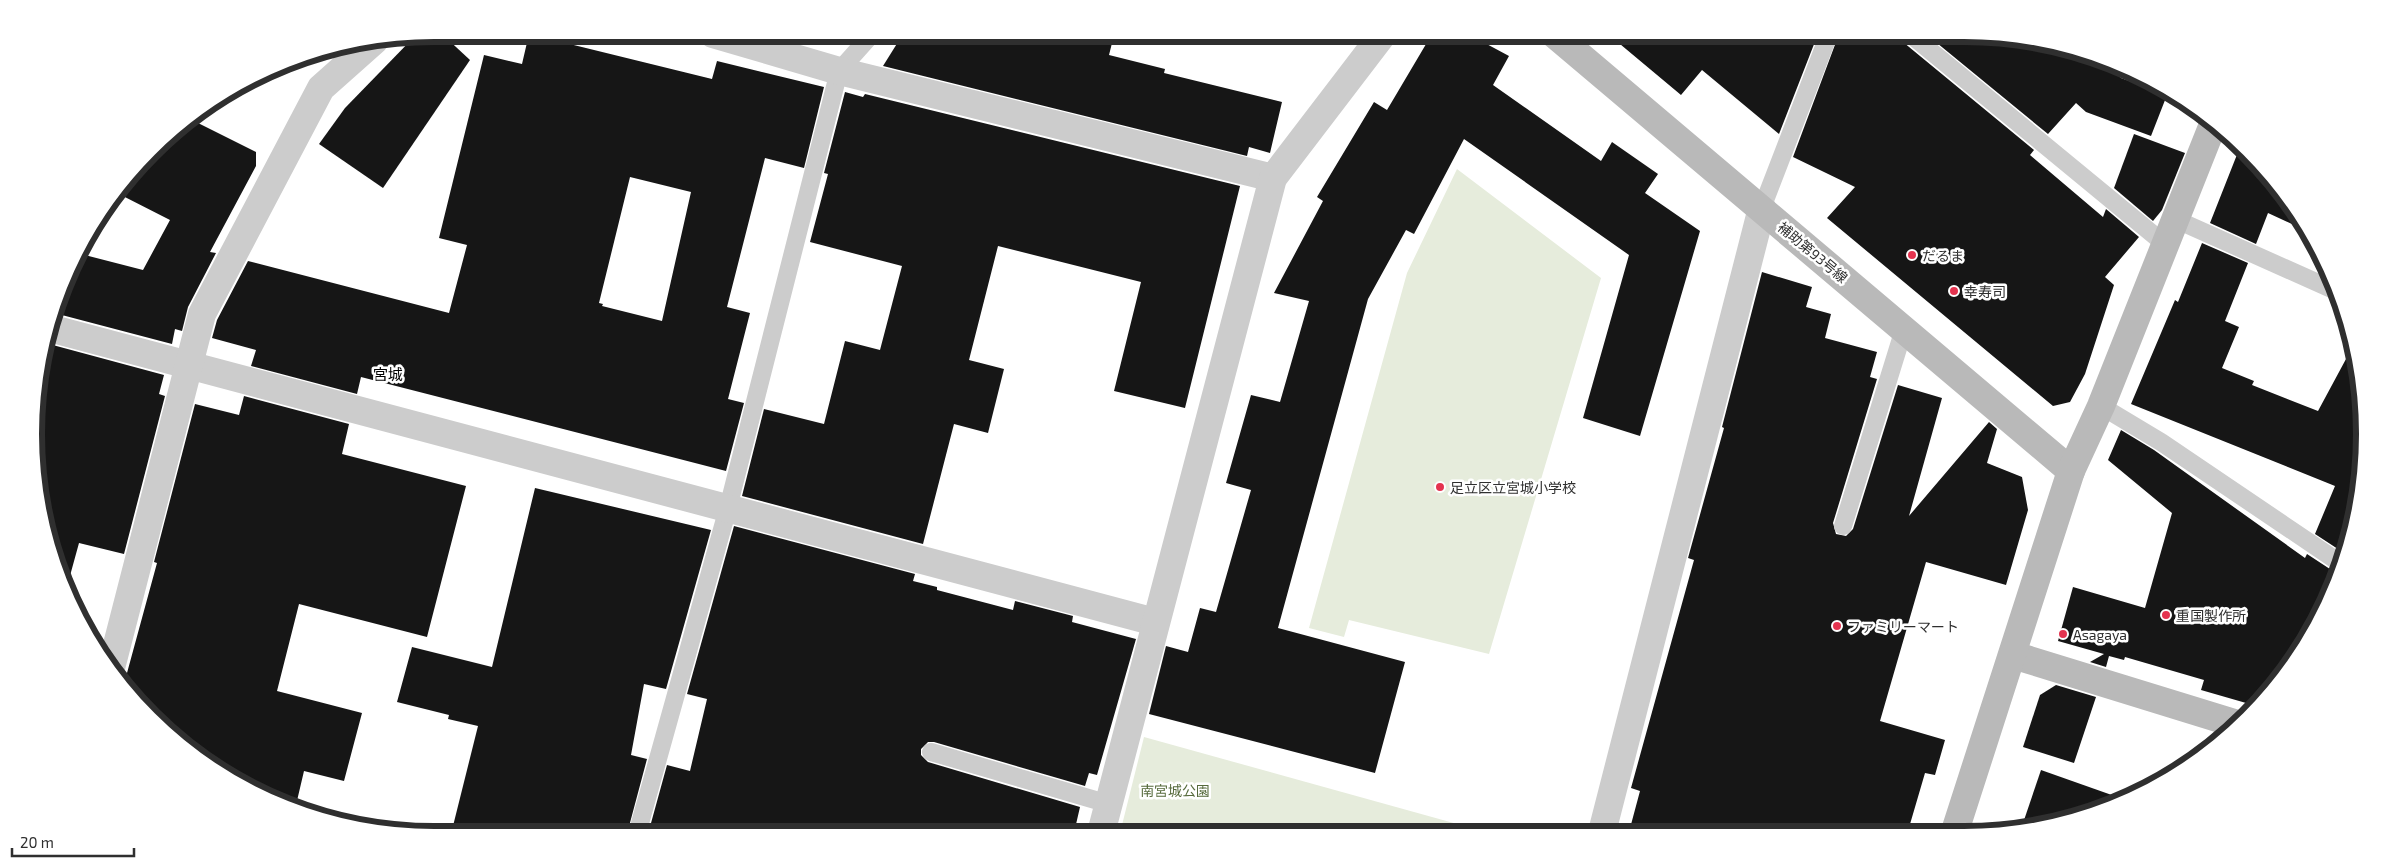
<svg xmlns="http://www.w3.org/2000/svg" width="2398" height="868" font-family="'Exo 2','Noto Sans JP',sans-serif">
<style>
.green{fill:#e6ecdc}
.building{fill:#161616;fill-rule:evenodd}
.lines{fill:none;stroke-linecap:round;stroke-linejoin:round}
.lane{stroke:#ccc;stroke-width:18}
.street{stroke:#ccc;stroke-width:28}
.secondary{stroke:#b9b9b9;stroke-width:28}
.poi-dot{fill:#e4334f;stroke:#fff;stroke-width:2}
.labels{text-anchor:middle;dominant-baseline:central;stroke-width:5;stroke-linejoin:round;paint-order:stroke}
.street-label{font-size:14px;fill:#2f2f2f;stroke:#fff}
.poi-label{font-size:14px;fill:#2f2f2f;stroke:#fff;text-anchor:start}
.park-label{font-size:14px;fill:#566a3c;stroke:#fff}
.neighbourhood-label{font-size:15px;fill:#000;stroke:#fff}
.rim{fill:none;stroke:#2f2f2f;stroke-width:6}
</style>
<rect width="100%" height="100%" fill="#fff"/>
<!-- green -->
<g class="green">
<polygon points="1457,169 1601,278 1489,654 1349,620 1344,637 1309,628 1407,273"/>
<polygon points="1144,737 1486,832 1120,833"/>
</g>
<!-- building -->
<g class="building">
<polygon points="442,34 470,60 383,188 319,144 345,108 415,36"/>
<path d="M529 34 712 79 717 61 824 87 804 168 765 158 727 307 750 313 728 399 744 403 726 471 361 377 357 394 251 366 256 350 212 338 217 320 248 261 449 313 467 245 439 238 484 55 522 64ZM630 177 691 192 662 321 602 306 603 304 599 303Z"/>
<polygon points="903,34 1075,34 1112,43 1109,55 1165,69 1164,73 1282,102 1270,153 1249,147 1247,156 883,66"/>
<polygon points="1432,34 1468,34 1509,56 1493,85 1601,161 1612,142 1658,174 1645,193 1700,231 1640,436 1583,418 1629,255 1464,139 1414,234 1406,230 1368,299 1278,628 1405,662 1375,773 1149,714 1166,646 1188,652 1200,608 1216,612 1251,490 1226,483 1251,395 1280,402 1309,301 1274,293 1323,201 1317,197 1374,102 1387,110"/>
<polygon points="1608,34 1818,34 1779,134 1702,70 1681,95"/>
<polygon points="1839,34 1900,34 1903,42 2034,150 2030,155 2103,217 2106,209 2139,237 2105,277 2114,285 2085,374 2070,402 2053,406 1827,218 1855,187 1793,157"/>
<polygon points="1926,34 1964,34 2067,47 2100,59 2121,78 2167,95 2151,136 2086,112 2076,103 2048,134"/>
<polygon points="845,92 863,97 865,94 1240,186 1185,408 1114,391 1141,282 998,246 969,360 1004,369 988,433 954,424 923,544 742,496 764,409 824,424 845,341 880,350 902,266 810,242 828,174 824,173"/>
<polygon points="192,120 256,152 256,166 210,252 216,253 188,307 182,331 175,329 172,344 58,314 77,253 143,270 170,220 115,192 170,133"/>
<polygon points="2134,134 2185,153 2162,210 2153,221 2114,188"/>
<polygon points="2240,147 2265,170 2309,232 2268,213 2256,244 2210,223"/>
<polygon points="2202,243 2248,263 2225,321 2239,327 2222,368 2254,381 2252,385 2318,411 2353,346 2361,381 2363,460 2351,537 2344,553 2315,534 2335,486 2131,404 2175,300 2178,302"/>
<polygon points="1762,272 1812,287 1806,307 1831,314 1825,338 1877,352 1870,377 1877,379 1833,523 1836,534 1846,536 1853,529 1898,385 1942,398 1909,516 1989,422 1997,429 1987,463 2022,477 2028,510 2006,585 1926,562 1880,721 1945,740 1935,775 1925,773 1908,831 1629,832 1640,791 1631,788 1694,560 1688,558 1724,428 1722,427"/>
<polygon points="49,344 164,375 159,394 165,396 124,554 79,543 68,583 47,537 35,460 37,382"/>
<polygon points="244,396 349,424 342,454 466,486 427,637 299,604 277,691 362,713 344,781 304,771 296,805 211,766 151,717 124,684 157,563 154,562 195,404 239,415"/>
<polygon points="2121,430 2154,450 2305,558 2307,554 2336,573 2310,634 2253,705 2201,690 2204,680 2125,657 2124,660 2109,656 2106,667 2090,662 2104,654 2058,641 2073,587 2145,608 2172,513 2108,460"/>
<polygon points="535,488 711,530 666,689 644,684 631,755 647,759 627,834 451,834 478,726 448,719 449,715 397,702 412,647 492,667"/>
<polygon points="734,526 915,574 913,581 937,587 937,590 1013,610 1015,601 1073,616 1072,622 1136,639 1097,775 1089,773 1085,786 934,742 928,742 921,749 921,755 928,762 1080,807 1074,833 648,834 667,765 690,771 707,699 687,694"/>
<polygon points="2056,685 2096,697 2074,763 2023,747 2040,695"/>
<polygon points="2041,770 2123,799 2021,829"/>
</g>
<g class="lines">
<!-- lane -->
<g class="lane">
<polyline points="1910,34 2166,245"/>
<polyline points="1762,208 1829,34"/>
<polyline points="2177,220 2336,291"/>
<polyline points="2101,406 2161,442 2340,563"/>
<polyline points="1843,526 1904,329"/>
<polyline points="931,752 1109,804"/>
<polyline points="637,834 728,508 839,71 872,34"/>
</g>
<!-- street -->
<g class="street">
<polyline points="713,34 839,71 1273,178"/>
<polyline points="53,329 1155,622"/>
<polyline points="111,668 202,314 321,88 375,40"/>
<polyline points="1602,832 1762,208"/>
<polyline points="1101,833 1273,178 1383,34"/>
</g>
<!-- secondary -->
<g class="secondary">
<polyline points="1554,34 2071,471"/>
<polyline points="2013,655 2237,724"/>
<polyline points="1955,831 2071,471 2101,406 2214,122"/>
</g>
</g>
<!-- markers -->
<g class="poi-dot">
<circle cx="1912" cy="255" r="5"/>
<circle cx="1954" cy="291" r="5"/>
<circle cx="1440" cy="487" r="5"/>
<circle cx="2166" cy="615" r="5"/>
<circle cx="1837" cy="626" r="5"/>
<circle cx="2063" cy="634" r="5"/>
</g>
<g class="labels">
<!-- street labels -->
<g class="street-label">
<text transform="translate(1813 252) rotate(40)">補助第93号線</text>
</g>
<!-- poi labels -->
<g class="poi-label">
<text x="1922" y="255">だるま</text>
<text x="1964" y="291">幸寿司</text>
<text x="1450" y="487">足立区立宮城小学校</text>
<text x="2176" y="615">重国製作所</text>
<text x="1847" y="626">ファミリーマート</text>
<text x="2073" y="634">Asagaya</text>
</g>
<!-- park labels -->
<g class="park-label">
<text x="1175" y="790">南宮城公園</text>
</g>
<!-- neighbourhood labels -->
<g class="neighbourhood-label">
<text x="388" y="374">宮城</text>
</g>
</g>
<!-- crop -->
<path d="M0 0H2398V868H0ZM434 42H1964A392 392 0 0 1 2356 434V434A392 392 0 0 1 1964 826H434A392 392 0 0 1 42 434V434A392 392 0 0 1 434 42Z" fill="#fff" fill-rule="evenodd"/>
<path class="rim" d="M434 42H1964A392 392 0 0 1 2356 434V434A392 392 0 0 1 1964 826H434A392 392 0 0 1 42 434V434A392 392 0 0 1 434 42Z"/>
<!-- scale -->
<path d="M12 848v8h122v-8" fill="none" stroke="#2f2f2f" stroke-width="2.5"/>
<text x="20" y="848" font-size="15" fill="#2f2f2f" stroke="#ffffff" stroke-width="4" paint-order="stroke">20 m</text>
</svg>
